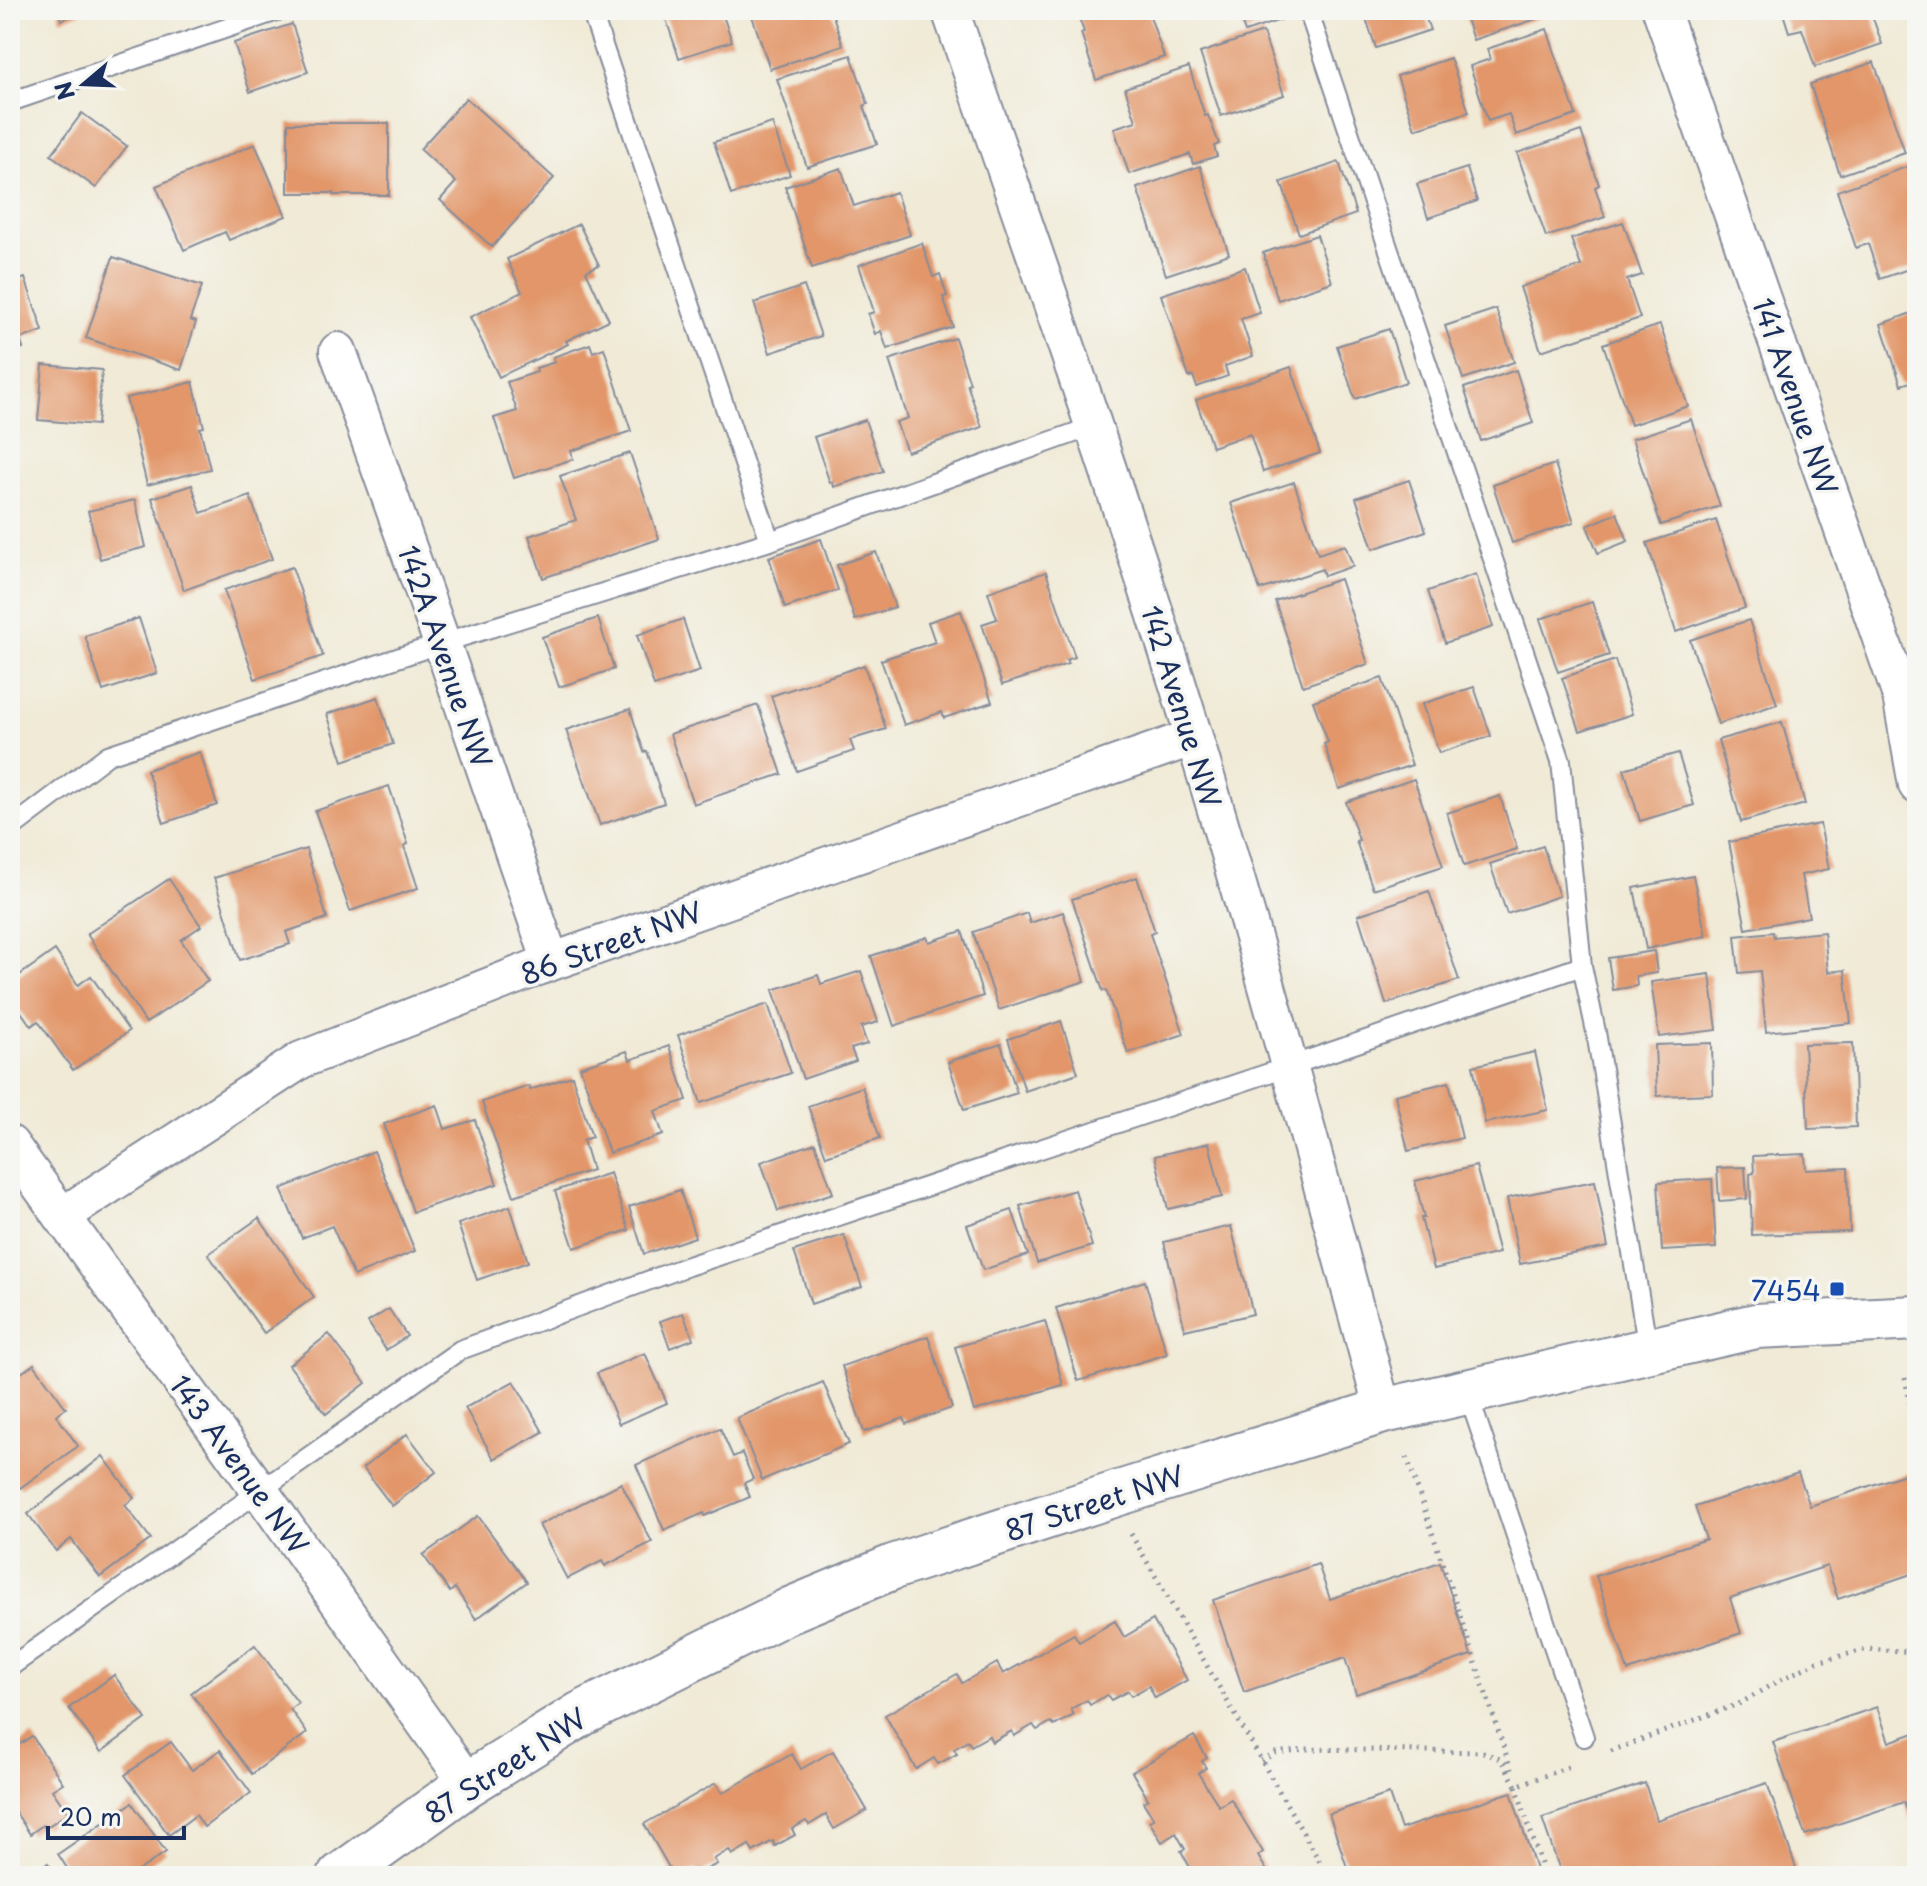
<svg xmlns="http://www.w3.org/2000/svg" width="1927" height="1886" font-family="'Playpen Sans',sans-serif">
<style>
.building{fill:#e29669}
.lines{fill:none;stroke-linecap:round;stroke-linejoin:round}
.service-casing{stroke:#868c9a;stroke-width:22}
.minor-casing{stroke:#868c9a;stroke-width:40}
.tertiary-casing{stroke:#868c9a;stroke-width:48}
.path{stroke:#868c9a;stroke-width:5;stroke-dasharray:2 6;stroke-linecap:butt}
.service{stroke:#fff;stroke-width:18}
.minor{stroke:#fff;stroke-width:36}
.tertiary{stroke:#fff;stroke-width:44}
.transit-dot{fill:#1a4fb4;stroke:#f6f6f2;stroke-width:3}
.labels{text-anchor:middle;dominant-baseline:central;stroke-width:7;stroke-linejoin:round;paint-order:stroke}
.street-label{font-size:28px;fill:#1b2f5e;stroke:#f6f6f2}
.transit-label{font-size:28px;fill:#164399;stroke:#f6f6f2;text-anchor:end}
</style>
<rect width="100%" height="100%" fill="#f6f6f2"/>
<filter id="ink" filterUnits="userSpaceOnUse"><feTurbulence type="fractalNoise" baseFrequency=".0125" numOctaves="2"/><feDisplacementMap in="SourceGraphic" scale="16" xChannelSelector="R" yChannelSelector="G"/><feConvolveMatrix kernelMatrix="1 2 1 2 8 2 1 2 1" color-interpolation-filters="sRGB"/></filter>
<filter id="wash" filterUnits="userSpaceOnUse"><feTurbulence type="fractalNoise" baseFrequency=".006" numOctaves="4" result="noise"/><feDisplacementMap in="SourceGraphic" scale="32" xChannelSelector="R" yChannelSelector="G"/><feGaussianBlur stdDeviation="1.8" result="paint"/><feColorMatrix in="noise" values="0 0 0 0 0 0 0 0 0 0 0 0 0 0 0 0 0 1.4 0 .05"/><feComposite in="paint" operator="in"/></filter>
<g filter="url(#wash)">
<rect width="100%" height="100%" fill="#f0ead6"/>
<g id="blocks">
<!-- building -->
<g class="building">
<polygon points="58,10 88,10 61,20"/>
<polygon points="663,10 721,10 732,41 679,58"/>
<polygon points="750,10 831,10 843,45 770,69"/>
<polygon points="1076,10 1148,10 1164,57 1096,80 1081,33 1084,32"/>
<polygon points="1237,10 1287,10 1289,17 1245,32"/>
<polygon points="1363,10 1423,10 1430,30 1376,48"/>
<polygon points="1463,10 1540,10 1542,17 1473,40"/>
<polygon points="1782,10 1870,10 1882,44 1815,67 1802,29 1789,32"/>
<polygon points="292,24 308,72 250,92 234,43"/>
<polygon points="1547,29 1576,115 1516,135 1509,114 1488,121 1470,66 1490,59 1487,49"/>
<polygon points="1263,32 1284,95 1221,116 1200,53"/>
<polygon points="851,55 868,104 864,106 877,144 807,167 777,79"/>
<polygon points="1450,58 1469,112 1415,129 1397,76"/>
<polygon points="1874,62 1905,153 1840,175 1810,84"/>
<polygon points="1189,67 1205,116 1208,115 1219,144 1214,146 1217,156 1193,164 1190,154 1129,174 1114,128 1136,121 1125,88"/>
<polygon points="466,98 554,178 492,247 440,200 456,182 420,149"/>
<polygon points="82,113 127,146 96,188 51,155"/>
<polygon points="288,123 389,123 389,195 333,195 333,193 288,193"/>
<polygon points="772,123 790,175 731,195 714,142"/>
<polygon points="1581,131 1599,185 1595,187 1605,217 1546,237 1517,153"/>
<polygon points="255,144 286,216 229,240 225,232 184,250 156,186"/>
<polygon points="1339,162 1356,214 1299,234 1281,182"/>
<polygon points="1912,165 1917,179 1917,266 1880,279 1868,244 1856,248 1837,191"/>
<polygon points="1200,166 1229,254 1166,275 1137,188"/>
<polygon points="841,168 854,206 896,192 910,235 812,268 785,187"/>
<polygon points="1467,168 1477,201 1428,218 1417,184"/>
<polygon points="1623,222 1642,275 1627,280 1640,318 1541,351 1520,287 1581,266 1571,239"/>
<polygon points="579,224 599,265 586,271 609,320 566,341 568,344 499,377 470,317 522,292 507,259"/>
<polygon points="1317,235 1332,282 1278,300 1263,253"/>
<polygon points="922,243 933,277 940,274 947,296 943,297 953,327 887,349 881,331 875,334 868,314 874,312 859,265"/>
<polygon points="113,257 202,286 190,320 196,322 181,370 86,338"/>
<polygon points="1245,267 1260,313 1241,319 1253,356 1225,366 1228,376 1197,387 1193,376 1189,377 1161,295"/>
<polygon points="25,278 43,331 20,339 23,348 10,352 10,283"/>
<polygon points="804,286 821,336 770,353 754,303"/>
<polygon points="1496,309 1514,362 1463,379 1445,326"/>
<polygon points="1917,311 1917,380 1901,385 1881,324"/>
<polygon points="1660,325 1688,406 1631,425 1603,344"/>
<polygon points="1389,329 1406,382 1355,399 1337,346"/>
<polygon points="955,338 970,383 967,384 982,427 907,452 896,422 908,418 889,360"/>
<polygon points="590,344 593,352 604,348 631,431 571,451 573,459 514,478 494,418 517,411 507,382 537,372 536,368 555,362 553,357"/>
<polygon points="43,365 102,370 97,425 38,420"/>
<polygon points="1291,367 1320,453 1263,472 1250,434 1212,447 1196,400"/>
<polygon points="1516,370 1533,423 1481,441 1464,388"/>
<polygon points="193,382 204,427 200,428 210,469 147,485 126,398"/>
<polygon points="1691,419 1720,506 1661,525 1632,439"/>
<polygon points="865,420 883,471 834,487 833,482 830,483 814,437"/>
<polygon points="630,453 659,539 543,578 529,536 576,520 560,476"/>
<polygon points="1555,464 1574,522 1512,543 1493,485"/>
<polygon points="1409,480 1426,531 1373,549 1356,498"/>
<polygon points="1294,482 1318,554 1345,545 1353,566 1324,576 1322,569 1260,590 1231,503"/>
<polygon points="192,485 201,513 250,496 272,559 184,590 152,498"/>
<polygon points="135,500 146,547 100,559 88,511"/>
<polygon points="1617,513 1628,541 1598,553 1587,526"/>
<polygon points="1716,520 1745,608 1676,632 1647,543"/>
<polygon points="821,539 838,590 785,608 769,557"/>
<polygon points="876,552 895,607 855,620 837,565"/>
<polygon points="292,567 323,656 255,679 224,590"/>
<polygon points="1046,572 1075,657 1066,660 1068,664 1002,685 982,624 997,619 988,592"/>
<polygon points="1476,574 1493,627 1445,643 1428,591"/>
<polygon points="1340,579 1368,664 1303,686 1275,601"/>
<polygon points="1592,602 1609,655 1558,672 1540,619"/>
<polygon points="961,611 992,702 944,718 942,712 904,725 881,660 935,642 928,622"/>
<polygon points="139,618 157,673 103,691 85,636"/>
<polygon points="598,618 614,669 559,687 542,637"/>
<polygon points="683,619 700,671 654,686 637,635"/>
<polygon points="1749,620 1777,704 1718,724 1690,640"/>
<polygon points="1615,660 1632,714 1580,731 1562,678"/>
<polygon points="864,665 886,729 850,740 854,751 797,771 771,696"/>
<polygon points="1382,678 1412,765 1339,789 1324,744 1328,742 1313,701"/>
<polygon points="1474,687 1491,736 1439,753 1422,704"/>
<polygon points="378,697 393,744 343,761 327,714"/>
<polygon points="758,705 782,774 693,804 670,734"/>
<polygon points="630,709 644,752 647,751 664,803 600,825 566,730"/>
<polygon points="1782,722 1805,804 1741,822 1718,740"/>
<polygon points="200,752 217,805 164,823 147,770"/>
<polygon points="1678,753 1694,805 1640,821 1624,769"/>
<polygon points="1414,779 1443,866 1373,889 1356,841 1359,840 1346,802"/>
<polygon points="389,786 408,844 404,846 418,888 350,911 315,811"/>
<polygon points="1500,796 1517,849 1464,866 1447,813"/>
<polygon points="1820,824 1829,869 1801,875 1809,917 1746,929 1729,842"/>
<polygon points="1543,846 1559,896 1507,914 1490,864"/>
<polygon points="306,849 327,918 286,932 290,944 240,960 214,878"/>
<polygon points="1693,876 1706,936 1646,949 1634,888"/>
<polygon points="1137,877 1155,932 1150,934 1184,1034 1128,1053 1106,990 1103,991 1072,899"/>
<polygon points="169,879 201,926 181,940 208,981 146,1023 87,934"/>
<polygon points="1429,891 1459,980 1386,1004 1358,915"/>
<polygon points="1063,912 1085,981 999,1010 973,932 1027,913 1030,923"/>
<polygon points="962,931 983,996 894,1026 871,956 927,937 929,942"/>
<polygon points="1773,932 1774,937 1824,932 1828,972 1845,970 1851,1023 1766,1032 1760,971 1739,973 1735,936"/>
<polygon points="55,950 78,985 91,976 129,1031 73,1070 38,1021 31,1026 10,996 10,982"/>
<polygon points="1654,951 1657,973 1636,976 1637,986 1613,990 1608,958"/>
<polygon points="861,971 878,1022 861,1027 867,1044 851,1049 856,1061 803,1079 773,990 818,975 821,984"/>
<polygon points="1710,974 1717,1030 1659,1037 1651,982"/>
<polygon points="768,1004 791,1073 701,1103 678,1035"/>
<polygon points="1061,1021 1078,1073 1025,1091 1008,1039"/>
<polygon points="1712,1043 1713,1094 1657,1096 1655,1045"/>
<polygon points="1853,1043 1856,1127 1808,1129 1804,1044"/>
<polygon points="1001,1044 1017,1093 964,1110 948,1062"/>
<polygon points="669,1046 687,1100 655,1111 663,1135 609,1153 580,1067 627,1051 630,1060"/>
<polygon points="1535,1052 1548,1110 1485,1123 1473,1066"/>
<polygon points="572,1076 592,1137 583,1140 592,1170 514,1196 482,1102 529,1086 530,1090"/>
<polygon points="1449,1082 1462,1138 1408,1151 1395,1095"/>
<polygon points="862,1087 880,1138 826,1156 808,1106"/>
<polygon points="437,1105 445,1129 475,1120 497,1184 413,1212 384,1124"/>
<polygon points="815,1143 833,1193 778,1211 761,1162"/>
<polygon points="1209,1143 1222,1197 1168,1209 1155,1156"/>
<polygon points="374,1151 415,1251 354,1276 332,1226 302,1238 281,1189"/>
<polygon points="1805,1154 1806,1170 1848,1168 1850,1232 1752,1235 1750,1174 1754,1173 1753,1156"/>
<polygon points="1476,1166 1499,1253 1434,1269 1421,1218 1424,1218 1415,1181"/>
<polygon points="1745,1167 1747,1199 1719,1201 1717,1168"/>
<polygon points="610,1173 629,1230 574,1248 555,1191"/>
<polygon points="1712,1179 1716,1248 1662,1251 1658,1182"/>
<polygon points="1595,1181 1608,1247 1520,1264 1507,1198"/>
<polygon points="680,1190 695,1237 644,1254 629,1207"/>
<polygon points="1075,1190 1092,1246 1037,1263 1020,1206"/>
<polygon points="510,1206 528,1262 477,1280 458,1224"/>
<polygon points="1012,1210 1028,1255 983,1270 967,1225"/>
<polygon points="259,1218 314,1297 264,1333 208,1254"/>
<polygon points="1231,1226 1253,1314 1185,1330 1164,1242"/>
<polygon points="844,1235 862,1287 811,1304 794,1251"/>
<polygon points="1145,1281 1167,1354 1078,1381 1056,1308"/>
<polygon points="389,1309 407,1336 386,1350 368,1322"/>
<polygon points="683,1313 693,1339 670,1348 660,1321"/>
<polygon points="1045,1321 1063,1385 974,1411 955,1347"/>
<polygon points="329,1334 366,1383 326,1414 289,1365"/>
<polygon points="928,1336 952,1408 906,1424 904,1418 864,1432 842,1366"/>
<polygon points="645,1353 667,1403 619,1424 597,1373"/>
<polygon points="34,1364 66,1408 56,1415 78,1446 20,1488 10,1473 10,1381"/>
<polygon points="514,1381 543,1432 494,1459 465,1408"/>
<polygon points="823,1382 849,1444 762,1480 737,1418"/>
<polygon points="720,1428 733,1457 742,1453 753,1479 744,1483 750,1497 705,1516 704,1513 664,1530 636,1465"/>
<polygon points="407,1434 436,1472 392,1506 363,1468"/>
<polygon points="103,1456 134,1498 125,1505 151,1539 100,1577 71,1539 56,1551 28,1514"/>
<polygon points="1917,1470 1917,1572 1838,1599 1827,1566 1730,1598 1741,1633 1628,1671 1596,1576 1706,1539 1695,1507 1798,1473 1810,1506"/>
<polygon points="621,1483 652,1542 605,1566 602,1561 567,1579 539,1525"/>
<polygon points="478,1516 527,1582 476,1619 455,1588 450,1592 423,1555"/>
<polygon points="1440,1562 1471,1655 1356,1694 1345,1658 1244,1692 1213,1600 1318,1564 1330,1599"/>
<polygon points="1153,1620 1187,1680 1155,1698 1149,1686 1131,1696 1128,1691 1111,1700 1107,1695 1090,1705 1087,1700 1071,1709 1074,1715 1054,1726 1051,1722 1037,1730 1033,1725 1014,1736 1012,1731 992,1742 989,1736 971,1746 968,1741 954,1749 957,1754 938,1764 934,1758 916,1769 885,1715 957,1674 962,1683 997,1663 1003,1674 1074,1634 1079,1642 1115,1621 1124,1637"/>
<polygon points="255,1645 298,1703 290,1709 307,1733 252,1774 191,1693"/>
<polygon points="114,1675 146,1719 101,1752 69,1708"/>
<polygon points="1877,1707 1889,1742 1917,1732 1917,1839 1904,1802 1805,1835 1773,1742"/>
<polygon points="32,1736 63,1783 52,1790 68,1813 45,1828 43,1825 30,1834 10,1804 10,1751"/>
<polygon points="1194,1736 1207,1758 1202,1761 1206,1768 1198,1773 1219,1806 1231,1799 1263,1852 1258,1856 1270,1876 1202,1876 1197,1868 1192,1871 1181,1851 1185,1849 1176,1833 1162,1842 1149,1821 1154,1819 1143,1802 1148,1799 1132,1772"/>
<polygon points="171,1742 192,1770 220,1750 251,1793 204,1827 196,1815 169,1835 125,1775"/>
<polygon points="833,1751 867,1810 834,1829 826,1815 809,1825 806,1821 792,1829 795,1835 775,1846 773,1841 753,1852 749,1845 732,1855 729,1850 714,1859 717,1864 698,1874 695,1869 683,1876 674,1876 644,1824 716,1783 722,1793 792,1754 801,1769"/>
<polygon points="1645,1783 1657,1820 1767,1783 1798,1874 1793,1876 1562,1876 1542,1818"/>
<polygon points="1511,1792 1538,1876 1350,1876 1329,1814 1389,1794 1401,1829"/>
<polygon points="132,1803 166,1852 134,1874 136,1876 72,1876 58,1854"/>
<polygon points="48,1863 57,1876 29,1876"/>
</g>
</g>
</g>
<g filter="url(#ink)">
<use href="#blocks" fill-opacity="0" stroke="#868c9a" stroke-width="2"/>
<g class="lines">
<defs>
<g id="service">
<polyline points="591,10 770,541"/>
<polyline points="1308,10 1561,761 1582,966 1596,1032 1648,1350"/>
<polyline points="10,102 280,10"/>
<polyline points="10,829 108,755 442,643 770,541 1094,426"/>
<polyline points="1467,1391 1584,1737"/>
<polyline points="10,1667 460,1350 688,1266 1290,1066 1582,966"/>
</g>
<g id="minor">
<path d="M950 10C1034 251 1119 493 1194 737 1262 960 1322 1185 1383 1411"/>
<polyline points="1661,10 1901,696 1917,785"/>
<polyline points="338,351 442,643 551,962"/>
<polyline points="10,1144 260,1491 468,1784"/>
<polyline points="62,1216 301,1060 551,962 1194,737"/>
</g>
<polyline id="tertiary" points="340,1876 468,1784 581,1714 792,1609 893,1567 1119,1493 1383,1411 1756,1326 1917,1318"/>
</defs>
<!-- service casing -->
<use href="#service" class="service-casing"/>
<!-- minor casing -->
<use href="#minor" class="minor-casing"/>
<!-- tertiary casing -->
<use href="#tertiary" class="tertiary-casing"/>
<!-- path -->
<g class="path">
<polyline points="1905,1378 1917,1440"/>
<polyline points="1407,1457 1512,1772"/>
<polyline points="1131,1534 1328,1876"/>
<polyline points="1611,1751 1741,1703 1776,1682 1817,1662 1868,1649 1917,1652"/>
<polyline points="1261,1761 1275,1753 1305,1749 1483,1752 1502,1760 1516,1786 1571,1766"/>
<polyline points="1516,1786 1545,1876"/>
</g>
<!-- service -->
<use href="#service" class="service"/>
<!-- minor -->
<use href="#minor" class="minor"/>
<!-- tertiary -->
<use href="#tertiary" class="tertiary"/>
</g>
</g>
<!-- markers -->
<rect class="transit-dot" x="1829" y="1281" width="16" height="16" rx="4"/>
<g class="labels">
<!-- street labels -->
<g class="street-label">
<text transform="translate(1796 396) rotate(71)">141 Avenue NW</text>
<text transform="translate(446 656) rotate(71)">142A Avenue NW</text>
<text transform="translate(1182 706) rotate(73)">142 Avenue NW</text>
<text transform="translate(611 942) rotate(-20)">86 Street NW</text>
<text transform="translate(240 1464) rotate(54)">143 Avenue NW</text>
<text transform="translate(1094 1502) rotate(-18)">87 Street NW</text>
<text transform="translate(505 1765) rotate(-33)">87 Street NW</text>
</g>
<!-- transit labels -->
<g class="transit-label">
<text x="1821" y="1289">7454</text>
</g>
</g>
<!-- margin -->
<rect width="1927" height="1886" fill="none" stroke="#f6f6f2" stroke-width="40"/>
<!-- north arrow -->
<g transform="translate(84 84) rotate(251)" stroke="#f6f6f2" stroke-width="6" paint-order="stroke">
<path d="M0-6L14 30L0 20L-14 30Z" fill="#1b2f5e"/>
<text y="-12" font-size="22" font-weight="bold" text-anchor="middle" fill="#1b2f5e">N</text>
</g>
<!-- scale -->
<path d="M48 1826v12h136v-12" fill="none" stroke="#1b2f5e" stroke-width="4"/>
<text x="60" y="1826" font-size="24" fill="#1b2f5e" stroke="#f6f6f2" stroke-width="6" paint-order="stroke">20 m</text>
</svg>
